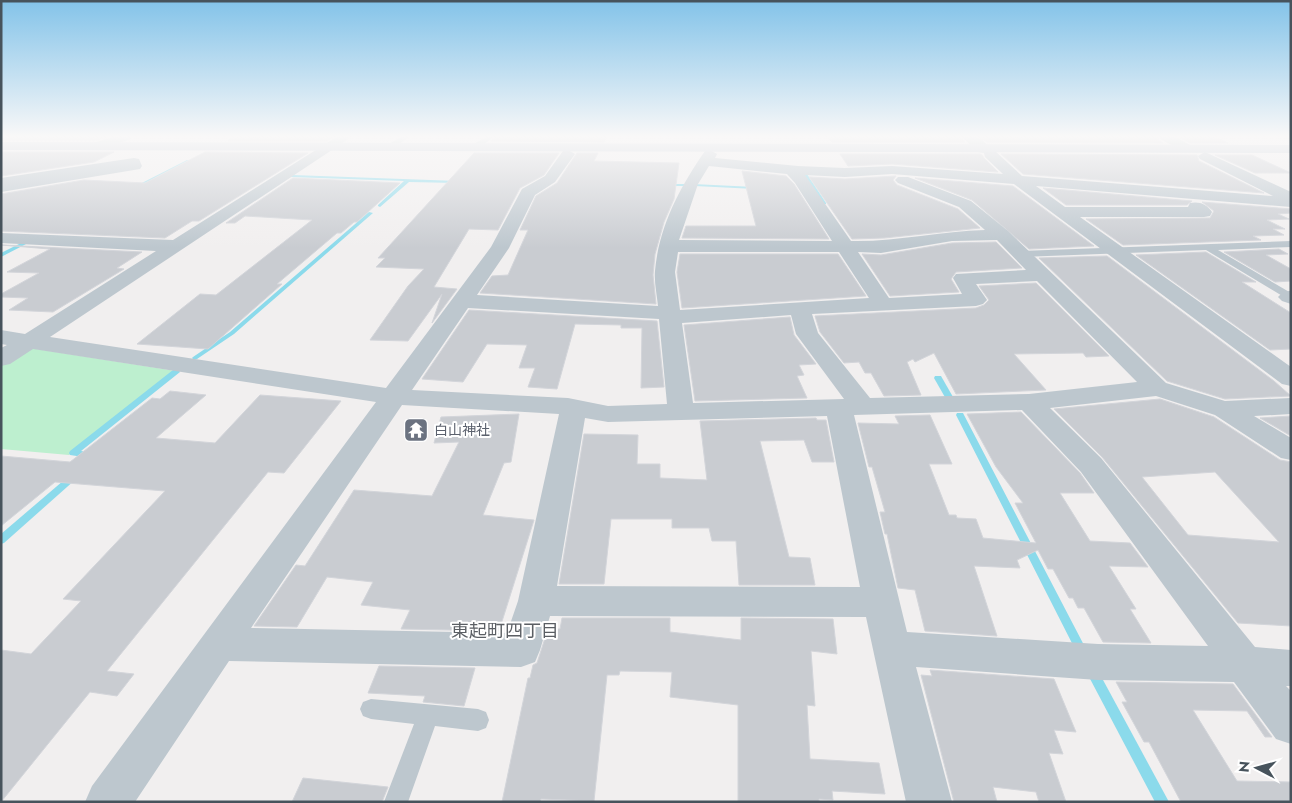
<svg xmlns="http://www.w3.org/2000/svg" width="1292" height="803" font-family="Jost,'Noto Sans JP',sans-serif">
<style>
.green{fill:#bdefcf}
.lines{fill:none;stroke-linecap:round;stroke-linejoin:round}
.stream{fill:#8bdaeb;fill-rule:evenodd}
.building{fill:#c9ccd1;stroke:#d3d5da;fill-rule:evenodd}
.lane{fill:#bdc7ce;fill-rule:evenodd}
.street{fill:#bdc7ce;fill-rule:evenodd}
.secondary{fill:#bdc8d3;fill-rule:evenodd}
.labels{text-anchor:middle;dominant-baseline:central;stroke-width:4;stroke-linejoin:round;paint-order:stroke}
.worship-label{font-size:14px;fill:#5b616d;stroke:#fff;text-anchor:start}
.near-neighbourhood-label{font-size:18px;fill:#5b5f64;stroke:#fff}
</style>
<rect width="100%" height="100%" fill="#f1efef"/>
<!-- green -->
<polygon class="green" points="30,348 176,371 69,455 1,449 1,363"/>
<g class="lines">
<!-- stream -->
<g class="stream">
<polygon points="236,136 240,136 231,141 228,140"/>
<polygon points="187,160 190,161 138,188 134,187"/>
<polygon points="803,174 807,174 826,203 826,204 822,204 803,175"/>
<polygon points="293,175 458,181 460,182 458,183 409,182 380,207 378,206 378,205 404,181 291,177 291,175"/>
<polygon points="665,184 684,184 686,185 684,186 667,186 665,185"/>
<polygon points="693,184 755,187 757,188 755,189 695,186 693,185"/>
<polygon points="369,212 373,213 234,334 197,359 193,359 192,358 193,357 230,332"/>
<polygon points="23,242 28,243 1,257 1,253"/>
<polygon points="173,370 179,370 180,372 81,451 93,453 94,455 93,457 90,458 70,455 69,453 70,451"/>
<polygon points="935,376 941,376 953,397 952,399 946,399 934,378"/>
<polygon points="957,413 963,413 964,415 1086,649 1088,652 1086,655 1082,657 1078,655 956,415"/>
<polygon points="73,474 76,475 77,477 76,479 4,543 1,544 1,534 70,475"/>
<polygon points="1092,666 1096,667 1169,802 1155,802 1088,675 1086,671 1088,667"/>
</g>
</g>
<!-- building -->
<g class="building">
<polygon points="1,136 110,136 96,140 1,140"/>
<polygon points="238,136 335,136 327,141 228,141"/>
<polygon points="497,136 607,136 604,142 491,141"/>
<polygon points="827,136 959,136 965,142 832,142"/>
<polygon points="977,136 1157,136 1158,140 1163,143 987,142"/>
<polygon points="1177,136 1213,136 1228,143 1190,143"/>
<polygon points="1,152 114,152 94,162 1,176"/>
<polygon points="205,152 308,153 199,221 192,221 165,238 1,231 1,194 84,180 145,183"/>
<polygon points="474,153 559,153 544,175 520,188 498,230 469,229 434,287 457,289 432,323 442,294 408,341 370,340 408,286 424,269 376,267 385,258 378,258"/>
<polygon points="577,153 598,153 594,161 679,163 674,199 664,222 655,254 653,275 656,304 480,293 492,276 508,275 528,230 520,230 536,196 557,183"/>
<polygon points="840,154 980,154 982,155 984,158 998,172 892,164 848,166"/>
<polygon points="1001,154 1197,155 1199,161 1264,193 1023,174"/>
<polygon points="1215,155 1252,155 1291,173 1255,173"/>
<polygon points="742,171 786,176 794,184 829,239 682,238 686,226 756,226"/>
<polygon points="896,176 893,180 897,185 958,209 980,228 884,238 852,239 809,177 845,179"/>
<polygon points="293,178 400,183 357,222 354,222 341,233 337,233 277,284 282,284 208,349 137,344 200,294 216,295 312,220 245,216 235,223 226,223"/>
<polygon points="915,178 1013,186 1094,246 1029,249 972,200"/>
<polygon points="1043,188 1192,201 1187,205 1066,205"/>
<polygon points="1202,202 1291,209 1291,213 1278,214 1289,219 1267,220 1285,229 1273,229 1284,235 1253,236 1261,240 1123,245 1086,219 1210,218 1214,211"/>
<polygon points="996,242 1022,268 956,272 951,279 959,292 890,296 862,254 881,255 952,243"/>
<polygon points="1,245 142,252 117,268 124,269 53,312 9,310 28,298 1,297 1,294 39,273 7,272 50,249"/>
<polygon points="1279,249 1288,254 1266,255 1291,269 1291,281 1275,282 1224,252"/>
<polygon points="1206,252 1256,282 1242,282 1291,313 1291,349 1270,350 1136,255"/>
<polygon points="680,254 838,254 866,296 682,308 677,272"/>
<polygon points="1107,256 1274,381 1291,396 1225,399 1167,381 1039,258"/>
<polygon points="1036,283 1109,356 1086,357 1083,353 1014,354 1046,390 956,394 934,353 915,362 913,359 907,362 921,395 884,396 871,373 865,373 859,362 844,363 820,332 815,316 976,308 984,305 989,300 979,286"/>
<polygon points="469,310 657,321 664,387 641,388 642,328 621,328 621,325 575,324 557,389 528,387 535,368 519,368 527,345 487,344 463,382 422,379"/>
<polygon points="790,317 794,335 816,364 799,365 804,375 797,376 807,398 695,401 684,325"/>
<polygon points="170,391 206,395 156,438 215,443 260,395 341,401 284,473 268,472 107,671 134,674 117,696 90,692 1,802 1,650 31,654 81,601 63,599 165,491 55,482 1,526 1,456 70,462 152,398 160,399"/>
<path d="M1160 399 1214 417 1280 460 1291 462V626L1238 623 1102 457 1054 409ZM1215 472 1279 542 1188 535 1142 477Z"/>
<polygon points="1021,412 1080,473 1094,493 1060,493 1090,541 1130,543 1148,567 1109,566 1136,609 1130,609 1151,643 1103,642 1084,608 1078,608 1073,598 1069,598 1053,569 1048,569 1038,550 1017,560 1020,568 974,566 997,636 925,631 915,590 898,588 887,534 885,534 880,512 885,512 872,467 869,467 858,423 899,424 895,416 930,415 952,464 929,464 949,515 956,515 957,518 976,519 983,538 1036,543 1015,503 1023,503 996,467 967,414"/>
<polygon points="519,414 511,462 504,463 483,515 534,520 499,631 401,629 410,610 361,605 373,582 327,577 297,627 254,626 296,565 305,566 354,490 432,496 459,442 434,443 441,417"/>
<polygon points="1291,416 1291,436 1260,418"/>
<polygon points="816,418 817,420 826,420 834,462 812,462 804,440 760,441 789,557 810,558 815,585 739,585 736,541 712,541 709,528 672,528 672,519 611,519 604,584 559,584 584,434 638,435 637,464 660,464 660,478 707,480 700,421"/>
<polygon points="562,618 670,618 670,632 741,640 741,618 833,619 837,654 811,651 815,706 807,705 810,759 879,763 885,794 832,791 833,800 819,799 819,802 738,802 738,705 670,697 672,672 620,671 619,675 607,675 594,801 541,799 540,802 502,802 528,678 530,678 533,665 537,663 548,629 560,629"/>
<polygon points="379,666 475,668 464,706 423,702 425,696 368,693"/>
<polygon points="930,670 1054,679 1076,732 1054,730 1063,754 1049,753 1066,802 1039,802 1036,792 993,787 997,802 954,802 921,675 932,676"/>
<polygon points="1116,682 1233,684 1272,737 1265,737 1247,711 1193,710 1237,781 1291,782 1291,802 1181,802 1149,742 1144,742 1122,702 1127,702"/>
<polygon points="303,778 388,787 382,802 292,802"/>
</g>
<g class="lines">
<!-- lane -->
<g class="lane">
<polygon points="403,136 410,136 391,150 385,150 385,146"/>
<polygon points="488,136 495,136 476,150 470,150 470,146"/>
<polygon points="1291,241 1291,247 1218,250 1291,293 1291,300 1289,300 1206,250 1021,257 1016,254 1021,251"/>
<polygon points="371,699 478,709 486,712 489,720 486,728 478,731 435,726 408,802 384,802 414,724 371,719 363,716 360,709 363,702"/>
</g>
<!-- street -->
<g class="street">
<polygon points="115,136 132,136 131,139 99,150 92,146 94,143"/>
<path d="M338 136H353L50 337 386 388 491 247 522 189 545 176 563 151 568 150 575 154 555 182 535 195 509 248 477 295 658 306C657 295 654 282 655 271 659 226 680 187 705 151L710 150 717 154 715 158 798 166 845 168 892 166 1003 174 985 157 984 153 978 152 961 136C972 135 986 138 989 150L995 151 1022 176 1273 196 1200 159 1198 156 1205 152 1291 192V207L1036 186 1065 207H1188L1190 203C1199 201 1207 204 1212 212L1210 216 1204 217H1080L1291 367V386L1282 384 1014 184 892 174 845 177 805 175 851 241C896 242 940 231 985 230L959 207 898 183 895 180 898 177H908L971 201 1008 231 1166 383 1225 401 1291 398V414L1254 416 1291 438V460L1281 458 1215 415 1156 396 1050 408 1101 458 1255 647 1291 650V686H1286L1291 691V744L1276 739 1234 682 1098 680 916 667 952 802H906L866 617 550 616 540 650 535 662 521 667 229 661 135 802H85L92 786 376 402 33 349 10 364 1 366V348L7 345 1 344V330L25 334 156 251 1 243V233L173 240ZM709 166 787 174 795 183 832 241 679 240 698 184ZM997 240 1026 270 956 274 953 278 962 294 889 298 858 252 881 253 952 241ZM678 252H839L869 298 680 310 675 272ZM1037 281 1137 382 1029 394 870 398 818 333 812 314 976 306 983 304 987 300 976 284ZM468 308 659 319 667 404 608 406 568 398 412 390ZM791 315 796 334 844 399 693 403 682 323ZM402 405 559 414 518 601 507 633 251 628ZM1022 410 1081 472 1208 646 1098 644 907 632 854 415ZM827 416 860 587 557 586 585 418 608 422Z"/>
<polygon points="1159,136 1174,136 1197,149 1195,152 1185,152 1160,139"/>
<polygon points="134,158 139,159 142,166 140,169 1,192 1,178"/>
<polygon points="1289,291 1291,291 1291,304 1282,301 1278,297 1282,293"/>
</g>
<!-- secondary -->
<polygon class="secondary" points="1,142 1291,145 1291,153 1,150"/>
</g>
<!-- sky -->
<linearGradient id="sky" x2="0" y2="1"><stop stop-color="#83c3e9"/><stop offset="0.55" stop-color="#f9f8f8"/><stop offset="1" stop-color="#f9f8f8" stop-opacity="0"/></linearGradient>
<rect width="1292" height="248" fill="url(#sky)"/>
<!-- icons -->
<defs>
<symbol id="temple-square" viewBox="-11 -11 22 22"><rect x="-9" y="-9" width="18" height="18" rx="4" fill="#6b7280" stroke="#fff"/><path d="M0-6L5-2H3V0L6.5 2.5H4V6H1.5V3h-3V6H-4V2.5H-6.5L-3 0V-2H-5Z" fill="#fff"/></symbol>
</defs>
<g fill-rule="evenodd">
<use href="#temple-square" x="402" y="416" width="28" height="28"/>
</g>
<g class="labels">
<!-- worship labels -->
<g class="worship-label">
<text x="434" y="430">白山神社</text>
</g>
<!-- near-neighbourhood labels -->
<g class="near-neighbourhood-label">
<text x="505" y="631">東起町四丁目</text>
</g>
</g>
<!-- border -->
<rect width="1292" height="803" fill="none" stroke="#47535c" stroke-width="5"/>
<!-- north arrow -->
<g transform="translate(1257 768) rotate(276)" stroke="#ffffff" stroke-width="4" paint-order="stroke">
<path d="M0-4L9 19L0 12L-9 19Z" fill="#47535c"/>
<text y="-8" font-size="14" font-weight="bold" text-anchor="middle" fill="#47535c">N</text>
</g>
</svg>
